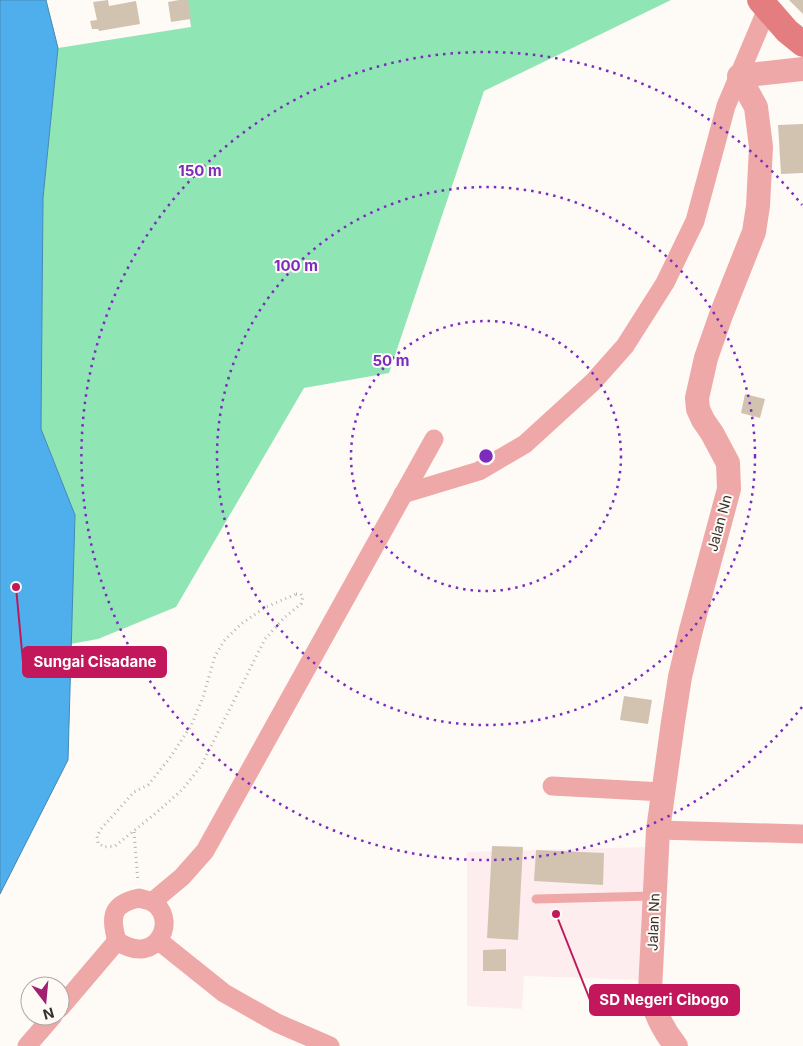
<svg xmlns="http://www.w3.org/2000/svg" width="803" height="1046" font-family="Inter,sans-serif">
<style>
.education{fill:#fdedef}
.green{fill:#90e5b4}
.water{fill:#4faeec;stroke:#4788b1}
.building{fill:#d2c3b1}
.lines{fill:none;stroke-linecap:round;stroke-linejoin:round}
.path{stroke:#b6b3ae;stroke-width:3;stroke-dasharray:1 4;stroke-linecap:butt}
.service{stroke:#efa8a8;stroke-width:9}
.minor{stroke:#efa8a8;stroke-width:19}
.tertiary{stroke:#efa8a8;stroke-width:24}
.secondary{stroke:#e47d7f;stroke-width:26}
.ring{fill:none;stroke:#7b2cbf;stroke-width:2.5;stroke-dasharray:2.5 5}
.labels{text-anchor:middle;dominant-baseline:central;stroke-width:4;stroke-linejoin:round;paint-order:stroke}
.street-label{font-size:14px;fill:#342f28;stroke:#fefbf7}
.centre{fill:#7b2cbf;stroke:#fefbf7;stroke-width:2.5}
.ring-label{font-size:15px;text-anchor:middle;font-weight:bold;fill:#7b2cbf;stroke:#fefbf7;stroke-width:4;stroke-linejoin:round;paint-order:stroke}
.leader{fill:none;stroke:#c2185b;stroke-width:2}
.callout-dot{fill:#c2185b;stroke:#fefbf7;stroke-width:2}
.callout{fill:#c2185b;stroke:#c2185b;stroke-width:2}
.callout-label{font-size:15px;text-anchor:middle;font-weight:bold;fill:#fff}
</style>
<rect width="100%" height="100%" fill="#fefbf7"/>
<!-- education -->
<polygon class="education" points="646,847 645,980 524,976 522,1009 467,1006 467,852"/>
<!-- green -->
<polygon class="green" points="187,0 671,0 484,91 389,373 304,388 176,607 98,639 70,644 75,515 41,429 43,198 58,48 191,27"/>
<!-- water -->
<polygon class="water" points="0,0 46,0 58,48 43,198 41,429 75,515 68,760 0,894"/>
<!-- building -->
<g class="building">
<polygon points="108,0 109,6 136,1 140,24 99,31 98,29 92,29 90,21 97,20 93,2"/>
<polygon points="179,0 188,0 191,19 171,22 168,2"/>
<polygon points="789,0 803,0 803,14"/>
<polygon points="803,124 803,173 781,174 778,125"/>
<polygon points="745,394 765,399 760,418 741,413"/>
<polygon points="624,696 652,700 648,724 620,720"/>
<polygon points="492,846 523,847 518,940 487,938"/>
<polygon points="536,850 604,853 603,885 534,881"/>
<polygon points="506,949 506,971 483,971 483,950"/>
</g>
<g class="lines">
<!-- path -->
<g class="path">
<polygon points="296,594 301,594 303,597 301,604 285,617 265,639 201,766 183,789 156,813 115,846 104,847 98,843 97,836 101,829 134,792 148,785 169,759 191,726 203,697 215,656 224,641 241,624 264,608"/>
<polyline points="134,832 138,882"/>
</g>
<!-- service -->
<polyline class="service" points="536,899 653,896"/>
<!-- minor -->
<g class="minor">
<polyline points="403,494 479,471 525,444 593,382 625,346 665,283 695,221 726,106 767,9"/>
<polyline points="552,786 663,792"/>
<polyline points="658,830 803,834"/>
<path d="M139 898C142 899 147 900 150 901 180 915 159 969 117 941 110 917 111 904 139 898Z"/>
<polyline points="152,902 182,877 205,851 434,439"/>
<polyline points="159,941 224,993 277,1023 330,1046"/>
<polyline points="60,1008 117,941"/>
<polyline points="27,1046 53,1016"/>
</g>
<!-- tertiary -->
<path class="tertiary" d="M676 1046C663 1030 654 1012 650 991L658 830 673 722 680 677 691 630 729 489 728 463 712 433 703 420 698 409 697 398 706 358 721 315 754 232 758 206 761 147 756 107 739 76 803 69"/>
<!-- secondary -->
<polyline class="secondary" points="760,0 787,31 803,44"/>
</g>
<!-- distance rings -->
<g class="ring">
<circle cx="486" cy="456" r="135"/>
<circle cx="486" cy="456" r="269"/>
<path d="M802 707A404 404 0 1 1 802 205"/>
</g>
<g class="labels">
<!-- street labels -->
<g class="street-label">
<text transform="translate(719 523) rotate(-75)">Jalan Nn</text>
<text transform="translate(653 922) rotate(-88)">Jalan Nn</text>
</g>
</g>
<circle cx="486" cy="456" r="8" class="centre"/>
<g class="ring-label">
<text x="200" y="176">150 m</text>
<text x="296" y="271">100 m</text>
<text x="391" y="366">50 m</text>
</g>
<!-- callouts -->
<path class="leader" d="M16 587L23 662M556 914L590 1000"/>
<g class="callout-dot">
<circle cx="16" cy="587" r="5"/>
<circle cx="556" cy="914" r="5"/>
</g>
<g class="callout">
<rect x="23" y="647" width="143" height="30" rx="5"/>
<rect x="590" y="985" width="149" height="30" rx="5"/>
</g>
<g class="callout-label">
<text x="95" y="667">Sungai Cisadane</text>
<text x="664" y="1005">SD Negeri Cibogo</text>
</g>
<!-- north arrow -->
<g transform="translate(45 1001) rotate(164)"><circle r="24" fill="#fefbf7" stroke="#ada9a4"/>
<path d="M0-4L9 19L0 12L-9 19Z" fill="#a12072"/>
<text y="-8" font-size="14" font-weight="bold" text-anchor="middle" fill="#342f28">N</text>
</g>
</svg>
